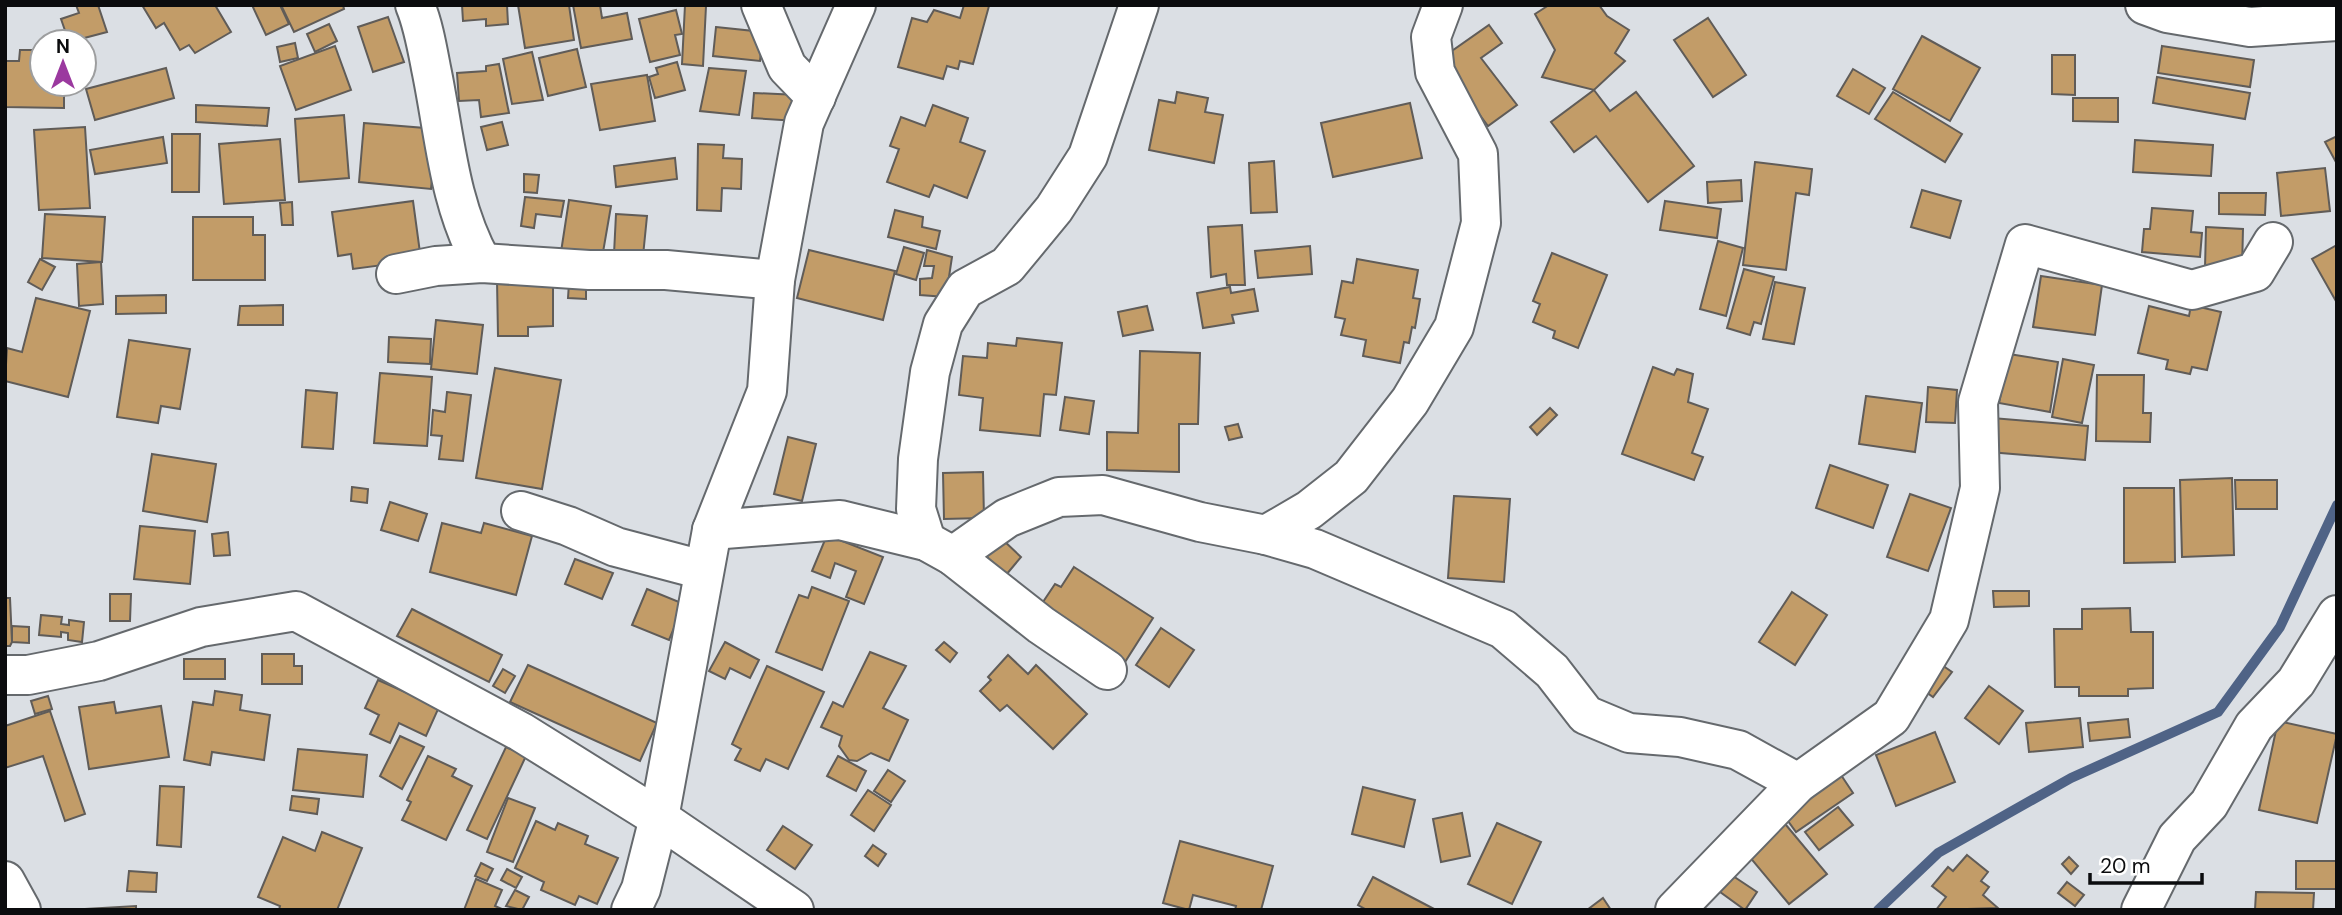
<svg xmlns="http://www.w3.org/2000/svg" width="2342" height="915" font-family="'DM Sans',sans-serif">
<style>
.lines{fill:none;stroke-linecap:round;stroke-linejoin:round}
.stream{stroke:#4f6386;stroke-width:10}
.building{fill:#c29c68;stroke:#605c58;stroke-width:2}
.minor-casing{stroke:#65696d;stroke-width:42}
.minor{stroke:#fff;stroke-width:38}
</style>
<rect width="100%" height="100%" fill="#dbdfe4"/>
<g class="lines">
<!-- stream -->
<polyline class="stream" points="1878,910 1938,853 2071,778 2218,712 2280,627 2337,505"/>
</g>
<!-- building -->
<g class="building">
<polygon points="76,5 98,5 107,32 69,42 61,19 79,13"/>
<polygon points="142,5 215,5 231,32 195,53 189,45 180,50 164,23 156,28"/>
<polygon points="252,5 280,5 289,24 266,35"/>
<polygon points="281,5 343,5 344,9 294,32"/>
<polygon points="462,5 507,5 508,24 486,26 486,19 463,21"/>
<polygon points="518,5 569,5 574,40 525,48"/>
<polygon points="573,5 600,5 602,18 627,13 632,39 581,48"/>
<polygon points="685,5 706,6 703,66 682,64"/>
<polygon points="964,5 989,6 973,64 960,61 958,69 947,66 943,79 898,67 912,18 927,22 934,10 960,18"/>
<polygon points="1549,5 1599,5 1607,16 1629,30 1615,53 1625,61 1594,90 1542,77 1555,50 1535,14"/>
<polygon points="676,10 682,34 675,35 680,55 650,62 639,19"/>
<polygon points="388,17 404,62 373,72 358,27"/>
<polygon points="1708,18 1746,75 1713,97 1674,40"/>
<polygon points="329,24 337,41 315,52 307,34"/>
<polygon points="1489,25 1502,43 1481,58 1517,105 1488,126 1439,60"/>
<polygon points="716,27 763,32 760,61 713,56"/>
<polygon points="1922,36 1980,68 1950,121 1893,89"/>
<polygon points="295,43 298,58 280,62 277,47"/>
<polygon points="335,46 351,90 296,110 280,66"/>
<polygon points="2162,46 2254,60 2250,87 2158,73"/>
<polygon points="577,49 586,87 548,96 539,58"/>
<polygon points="20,50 42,50 42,84 64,84 64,108 5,107 5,61 19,61"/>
<polygon points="532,52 543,100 512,104 503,59"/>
<polygon points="2052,55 2075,55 2075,95 2052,94"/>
<polygon points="677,62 685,90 655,98 649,77 658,74 656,68"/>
<polygon points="499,64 509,113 481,117 479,100 459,101 457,73 486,71 486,66"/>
<polygon points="166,68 174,98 95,120 86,89"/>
<polygon points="709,68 746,71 739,115 700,111"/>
<polygon points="1853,69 1885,88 1869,114 1837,96"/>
<polygon points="647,75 655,121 600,130 591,84"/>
<polygon points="2157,77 2250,93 2245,119 2153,103"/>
<polygon points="1594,90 1610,111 1636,92 1694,166 1648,202 1596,136 1574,152 1551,122"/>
<polygon points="1177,92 1208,98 1205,112 1223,115 1214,163 1149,150 1159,100 1175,103"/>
<polygon points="1893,92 1962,134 1945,162 1875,119"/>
<polygon points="754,93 798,95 797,121 752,118"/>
<polygon points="2073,98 2118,98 2118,122 2073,121"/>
<polygon points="1410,103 1422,158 1333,177 1321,123"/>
<polygon points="196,105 269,108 267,126 196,122"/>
<polygon points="933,105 968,118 960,142 985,151 967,198 934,185 929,197 887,182 899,149 890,146 901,117 925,126"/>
<polygon points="344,115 349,178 299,182 295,119"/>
<polygon points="502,122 508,145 487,150 481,127"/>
<polygon points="364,123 437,129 431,189 359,182"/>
<polygon points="85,127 90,208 39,210 34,130"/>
<polygon points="172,134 200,134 199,192 172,192"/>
<polygon points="2337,136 2337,164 2325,142"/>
<polygon points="163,137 167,163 95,174 90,150"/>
<polygon points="280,139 285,200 224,204 219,144"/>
<polygon points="2135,140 2213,145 2211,176 2133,172"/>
<polygon points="698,144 724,145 723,158 742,159 741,189 722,188 721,211 697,210"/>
<polygon points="675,158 677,179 616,187 614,166"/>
<polygon points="1274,161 1277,212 1251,213 1249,163"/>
<polygon points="1755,162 1812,169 1809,195 1796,193 1786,270 1743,265"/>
<polygon points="2325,168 2330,211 2281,216 2277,173"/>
<polygon points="524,174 539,175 537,193 524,192"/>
<polygon points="1741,180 1742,201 1708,203 1707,182"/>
<polygon points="1922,190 1961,201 1950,238 1911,227"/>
<polygon points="2219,193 2266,193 2265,215 2219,214"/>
<polygon points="525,197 564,201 561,217 536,214 534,228 521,226"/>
<polygon points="569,200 611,206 602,258 561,252"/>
<polygon points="413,201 421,260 353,269 351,254 338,256 332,212"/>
<polygon points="1665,201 1721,209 1717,238 1660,230"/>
<polygon points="292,202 293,225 282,225 280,203"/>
<polygon points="2152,208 2193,211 2191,232 2202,233 2200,257 2142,252 2144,229 2150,229"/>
<polygon points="895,210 923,217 922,227 940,231 936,249 888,237"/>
<polygon points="45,214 105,217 102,262 42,258"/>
<polygon points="616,214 647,216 643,256 614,254"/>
<polygon points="193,217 253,217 253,235 265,235 265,280 193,280"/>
<polygon points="1242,225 1245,285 1227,285 1226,274 1211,277 1208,227"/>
<polygon points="2206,227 2243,229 2242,269 2205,268"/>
<polygon points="1718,241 1743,248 1726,316 1700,309"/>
<polygon points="2337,245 2337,303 2312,259"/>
<polygon points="1310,246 1312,274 1258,278 1255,251"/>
<polygon points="904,247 924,253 916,280 896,274"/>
<polygon points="809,250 895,271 883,320 797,298"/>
<polygon points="927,250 952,257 946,297 920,295 920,279 932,278 934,266 924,266"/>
<polygon points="1552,253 1607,275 1578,348 1553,338 1555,331 1533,322 1540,304 1533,301"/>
<polygon points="40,259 55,267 42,290 28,282"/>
<polygon points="1357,259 1418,270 1413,298 1420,299 1415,328 1412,327 1409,343 1404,342 1400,363 1363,356 1366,340 1341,335 1345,319 1335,317 1342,281 1353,283"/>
<polygon points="101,262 103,304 79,306 77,264"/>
<polygon points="1744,269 1774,277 1761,324 1754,322 1750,335 1727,328"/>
<polygon points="2041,276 2102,285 2095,335 2033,327"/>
<polygon points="553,279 553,326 528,327 528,336 498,336 497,280"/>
<polygon points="1775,282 1805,288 1794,344 1763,339"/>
<polygon points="569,283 586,284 586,299 568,298"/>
<polygon points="1230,287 1231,293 1254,289 1258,311 1232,315 1234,323 1203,328 1197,293"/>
<polygon points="166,295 166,313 116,314 116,296"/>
<polygon points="36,298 90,311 68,397 5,381 7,348 22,352"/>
<polygon points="283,305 283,325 238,325 240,306"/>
<polygon points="2191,305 2221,312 2207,370 2192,367 2190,374 2166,369 2168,360 2138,353 2149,306 2189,316"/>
<polygon points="1147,306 1153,330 1123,336 1118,312"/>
<polygon points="436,320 483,325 477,374 431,369"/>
<polygon points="389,337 431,339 430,364 388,362"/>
<polygon points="1017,338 1062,343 1056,395 1044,394 1040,436 980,430 983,398 959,395 963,356 987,358 988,343 1016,346"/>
<polygon points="129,340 190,349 180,409 161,406 158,423 117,417"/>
<polygon points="1140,351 1200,353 1198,424 1179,424 1179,472 1107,470 1107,432 1138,433"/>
<polygon points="2009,354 2058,362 2050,412 1999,403"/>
<polygon points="2063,359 2094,365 2082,423 2052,417"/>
<polygon points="1653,367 1674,375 1677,369 1693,374 1688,402 1708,409 1692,453 1703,457 1694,480 1622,454"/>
<polygon points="495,368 561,380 542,489 476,478"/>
<polygon points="380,373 432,377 427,446 374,443"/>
<polygon points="2097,375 2144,375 2143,413 2151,413 2150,442 2096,441"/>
<polygon points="1928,387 1957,390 1955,423 1926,422"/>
<polygon points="306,390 337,393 333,449 302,447"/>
<polygon points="447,392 471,395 463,461 439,459 442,436 431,435 433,410 445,412"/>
<polygon points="1866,396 1922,403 1915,452 1859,444"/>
<polygon points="1065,397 1094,401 1089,434 1060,430"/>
<polygon points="1550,408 1557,415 1537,435 1530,427"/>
<polygon points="1992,418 2088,426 2085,460 1989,452"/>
<polygon points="1238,424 1242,437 1229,440 1225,427"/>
<polygon points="788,437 816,444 802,501 774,494"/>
<polygon points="152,454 216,464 207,522 143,511"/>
<polygon points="1830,465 1888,485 1873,528 1816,508"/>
<polygon points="983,472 984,518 944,519 943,473"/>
<polygon points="2232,478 2234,555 2182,557 2180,480"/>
<polygon points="2235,480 2277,480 2277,509 2236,509"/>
<polygon points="352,487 368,489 367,503 351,501"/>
<polygon points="2124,488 2174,488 2175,562 2124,563"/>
<polygon points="1910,494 1951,508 1928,571 1887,557"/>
<polygon points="1454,496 1510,499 1504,582 1448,578"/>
<polygon points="390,502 427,514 418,541 381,530"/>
<polygon points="442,523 481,533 484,523 532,536 516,595 430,572"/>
<polygon points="140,526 195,531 190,584 134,579"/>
<polygon points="228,532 230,555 214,556 212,534"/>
<polygon points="827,535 883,557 864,604 846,597 856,571 835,563 830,578 812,571"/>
<polygon points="1002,539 1021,557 1006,575 986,556"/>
<polygon points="575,559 613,573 602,599 565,584"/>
<polygon points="1074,567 1153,618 1125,662 1041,605 1055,584 1061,587"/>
<polygon points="812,587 849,601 822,670 776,652 799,595 808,598"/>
<polygon points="647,589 684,604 669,640 632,625"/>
<polygon points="1993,591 2029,591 2029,606 1994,607"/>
<polygon points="1792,592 1827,615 1795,665 1759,642"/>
<polygon points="110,594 131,594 130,621 110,621"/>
<polygon points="5,598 10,598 12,642 10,646 5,646"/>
<polygon points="2130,608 2131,632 2153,632 2153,688 2128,689 2128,696 2079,696 2079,687 2055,687 2054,629 2082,629 2082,609"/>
<polygon points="412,609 502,655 489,682 397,636"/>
<polygon points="41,615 62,617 61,624 69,625 69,620 84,622 82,642 68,640 68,633 61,632 61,637 39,635"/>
<polygon points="12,626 29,627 29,643 12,642"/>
<polygon points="1161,628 1194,650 1169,687 1136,665"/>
<polygon points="725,642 759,660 750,678 730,668 725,679 709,671"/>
<polygon points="944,642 957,653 950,662 936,650"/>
<polygon points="870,652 906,666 883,708 908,720 889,761 871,753 857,761 849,760 839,746 842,736 821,727 833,702 843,707"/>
<polygon points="262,654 294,654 294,666 302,666 302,684 262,684"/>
<polygon points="1008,655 1028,674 1036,665 1087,714 1053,749 1007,705 1000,711 980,691 991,680 988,677"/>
<rect x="184" y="659" width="41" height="20"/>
<polygon points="1939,663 1952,672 1933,697 1922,689"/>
<polygon points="528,665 657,723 640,761 510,702"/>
<polygon points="767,666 824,692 788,769 766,759 760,771 735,760 741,749 732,744"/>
<polygon points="503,669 515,676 505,693 493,686"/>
<polygon points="378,680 439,707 426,736 399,723 390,743 370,734 379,715 365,708"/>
<polygon points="1989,686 2023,711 1999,744 1965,718"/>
<polygon points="215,691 242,695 240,710 270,715 264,760 212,752 210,765 184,760 193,702 213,705"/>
<polygon points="48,696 52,709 35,714 31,701"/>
<polygon points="114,702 116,713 161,706 169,757 89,769 79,707"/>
<polygon points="50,711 85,814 65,821 43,756 5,768 5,726"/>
<polygon points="2080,718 2083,747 2029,752 2026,723"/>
<polygon points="2128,719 2130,737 2090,741 2088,723"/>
<polygon points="2278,721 2337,734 2317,823 2259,810"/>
<polygon points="1935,732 1955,782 1896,806 1876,755"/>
<polygon points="400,736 424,747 402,789 380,776"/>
<polygon points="506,747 526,756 487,839 467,830"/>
<polygon points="298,749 367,755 363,797 293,790"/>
<polygon points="428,756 456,769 452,776 472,786 446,840 402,820 411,802 407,800"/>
<polygon points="838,756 866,771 856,791 827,776"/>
<polygon points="888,770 905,781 891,802 874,791"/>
<polygon points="1841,775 1853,793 1796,832 1783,814"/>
<polygon points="160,786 184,787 181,847 157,845"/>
<polygon points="1363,787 1415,800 1404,847 1352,834"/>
<polygon points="868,790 891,805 874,831 851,815"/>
<polygon points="292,796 319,799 317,814 290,810"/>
<polygon points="508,798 535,808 513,862 487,852"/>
<polygon points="1838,807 1853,825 1819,850 1805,832"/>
<polygon points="1462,813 1470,856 1441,862 1433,819"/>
<polygon points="1781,819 1827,874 1789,904 1743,849"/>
<polygon points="536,821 555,830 558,823 588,836 585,844 618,858 597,904 579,896 575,905 541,890 544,882 515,868"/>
<polygon points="1497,823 1541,842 1512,904 1468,884"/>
<polygon points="783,826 812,845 795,869 767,850"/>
<polygon points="322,832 362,848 337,910 279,910 280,906 258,897 283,837 315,851"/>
<polygon points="1180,841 1273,866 1261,910 1235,910 1236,906 1193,895 1189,910 1163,903"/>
<polygon points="873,845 886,854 878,866 865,856"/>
<polygon points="1967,855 1988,872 1981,881 1989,887 1983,895 1998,908 1936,910 1946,897 1932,886 1948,867 1953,871"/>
<polygon points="2069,857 2078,866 2071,874 2062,864"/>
<rect x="2296" y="861" width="41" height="28"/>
<polygon points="481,863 493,869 487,881 475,876"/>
<polygon points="507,869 522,877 516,888 501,880"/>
<polygon points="129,871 157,873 156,892 127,891"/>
<polygon points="1727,872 1757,892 1745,910 1716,889"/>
<polygon points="1373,877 1436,910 1367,910 1358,905"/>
<polygon points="476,879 502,890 495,906 504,910 464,910"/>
<polygon points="2067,882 2084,895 2075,906 2058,893"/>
<polygon points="515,890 529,897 522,910 506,906"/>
<polygon points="2256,892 2314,893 2313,910 2255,910"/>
<polygon points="1603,898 1611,910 1587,910"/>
<polygon points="136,906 136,910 85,909"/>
</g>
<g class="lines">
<defs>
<g id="minor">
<path d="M415 5C423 24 427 47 431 68 445 135 448 202 482 263"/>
<polyline points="761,5 787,67 816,97"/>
<polyline points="2145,5 2167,13 2250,27 2337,21"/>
<polyline points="396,274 436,266 482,263 589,270 666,270 775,280"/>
<polyline points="521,511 568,526 616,547 703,570"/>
<polyline points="712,530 840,520 926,541 953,556 1041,625 1107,670"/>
<polyline points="1266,535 1315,549 1503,629 1552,671 1586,715 1629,733 1680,737 1738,750 1798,783"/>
<polyline points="926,541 916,509 918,459 930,372 943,324 965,289 1007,266 1054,209 1088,156 1139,5"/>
<polyline points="953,556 1007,518 1059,497 1103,495 1200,522 1266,535 1309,510 1351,477 1410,401 1454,327 1481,223 1478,154 1435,72 1431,37 1443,5"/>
<polyline points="5,675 28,675 99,661 201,627 296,611 521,732 659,818 794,910"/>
<polyline points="5,881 21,910"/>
<polyline points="631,910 641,889 659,818 712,530 767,391 775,280 804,123 856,5"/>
<polyline points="1675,910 1798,783 1891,717 1949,620 1980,488 1978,402 2025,244 2192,290 2255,272 2273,242"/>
<polyline points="2141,910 2177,838 2209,804 2254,726 2296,682 2337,615"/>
</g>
</defs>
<!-- minor casing -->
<use href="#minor" class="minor-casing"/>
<!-- minor -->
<use href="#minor" class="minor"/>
</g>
<!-- border -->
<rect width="2342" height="915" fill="none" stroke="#0b0c0e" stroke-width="14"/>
<!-- north arrow -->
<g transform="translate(63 63)"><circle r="33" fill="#ffffff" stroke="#9d9e9f" stroke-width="2"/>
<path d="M0-5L12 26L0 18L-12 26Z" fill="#9b399f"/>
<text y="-10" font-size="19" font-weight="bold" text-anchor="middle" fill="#0b0c0e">N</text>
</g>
<!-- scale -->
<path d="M2090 873v10h112v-10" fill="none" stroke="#0b0c0e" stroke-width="3.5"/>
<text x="2100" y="873" font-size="21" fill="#0b0c0e" stroke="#ffffff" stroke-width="5" paint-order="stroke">20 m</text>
</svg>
